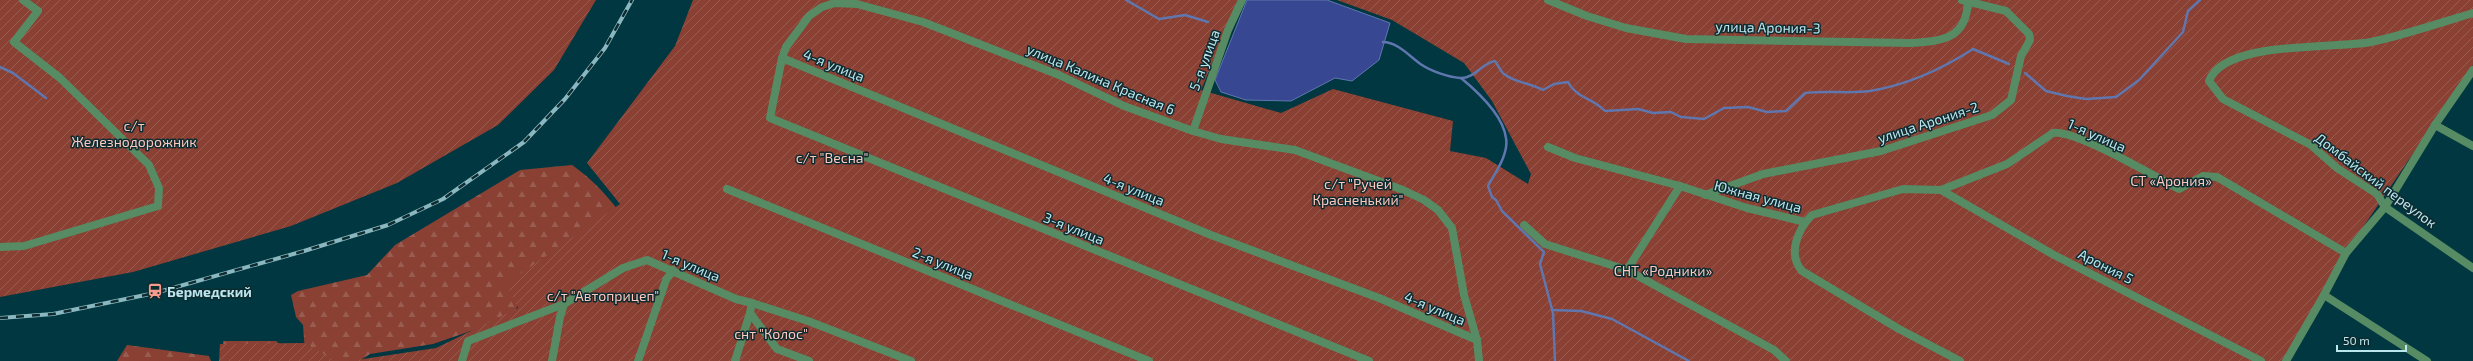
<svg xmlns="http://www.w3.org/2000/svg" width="2473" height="361" font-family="'Exo 2',sans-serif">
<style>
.forest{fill:url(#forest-firs)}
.garden{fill:url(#garden-furrows)}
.water{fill:#374792;stroke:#5f77ae}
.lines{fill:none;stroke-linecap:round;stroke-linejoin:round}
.stream{stroke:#5f77ae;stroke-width:2.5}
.street{stroke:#568b64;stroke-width:8}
.rail-casing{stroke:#8bb8c0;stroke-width:4}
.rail{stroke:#0e2b30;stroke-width:2.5;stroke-dasharray:8;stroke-linecap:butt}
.labels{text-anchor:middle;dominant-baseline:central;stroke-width:3;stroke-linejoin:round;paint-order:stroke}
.street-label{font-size:14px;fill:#bce6ee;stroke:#0e2b30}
.park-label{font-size:14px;fill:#fdc8be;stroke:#0e2b30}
.poi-label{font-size:14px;font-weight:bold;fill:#bce6ee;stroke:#0e2b30;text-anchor:start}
</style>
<defs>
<pattern id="forest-firs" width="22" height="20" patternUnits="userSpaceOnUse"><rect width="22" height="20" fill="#8a4033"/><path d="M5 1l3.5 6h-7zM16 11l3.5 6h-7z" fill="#995c51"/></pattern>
<pattern id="garden-furrows" width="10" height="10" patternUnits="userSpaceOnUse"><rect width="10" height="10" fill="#8a4033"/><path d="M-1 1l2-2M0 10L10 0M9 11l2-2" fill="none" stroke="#995c51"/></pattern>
</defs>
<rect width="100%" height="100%" fill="#003740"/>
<!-- forest -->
<g class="forest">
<path d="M572 165C602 186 618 209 639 239L522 290 514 316 433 344 370 354 359 361H229L224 358 223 341H276L289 351 305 352 303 325 296 317 291 295 298 291 367 275 395 245 520 170Z"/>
<polygon points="127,345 209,356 211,361 117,361"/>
</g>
<!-- garden -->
<g class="garden">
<polygon points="0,0 596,0 554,70 498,125 397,183 291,226 133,272 0,297"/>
<polygon points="693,0 1239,0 1201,90 1281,113 1333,89 1453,121 1450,151 1486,158 1528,184 1531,174 1492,101 1464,63 1392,20 1337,0 2473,0 2473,65 2355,239 2283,361 350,361 436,348 518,308 506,284 620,204 587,163 675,46"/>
<polygon points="305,343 335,361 219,361 220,344"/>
</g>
<!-- water -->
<polygon class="water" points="1247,0 1327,0 1390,23 1379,60 1352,81 1335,78 1291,101 1246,100 1221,92 1215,80"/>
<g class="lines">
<!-- stream -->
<g class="stream">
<polyline points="1126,0 1159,19 1185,15 1208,22"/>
<path d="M1383 42C1398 42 1410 57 1422 65 1431 71 1448 77 1460 78 1474 79 1482 63 1495 61 1498 65 1501 72 1504 74 1515 83 1531 83 1543 90L1554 84 1568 82C1576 98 1593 98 1605 111L1638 109 1653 113 1671 112 1681 117 1704 119 1724 108 1748 107 1767 112 1786 111 1805 93C1826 90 1848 94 1870 91 1907 85 1942 69 1973 49L2009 64"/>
<polyline points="0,67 13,73 46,98"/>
<polyline points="2025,73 2046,91 2067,96 2086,99 2116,97 2139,80 2183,32 2188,11 2200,0"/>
<path d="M1461 78C1478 92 1503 115 1506 138 1509 154 1495 173 1488 186L1492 197 1496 200 1502 211 1544 252 1540 264 1553 313 1555 361"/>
<polyline points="1552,310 1581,311 1612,319 1689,361"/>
</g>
<!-- street -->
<g class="street">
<path d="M1548 0 1587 16 1626 28 1686 39 1910 43C1941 41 1966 40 1968 2"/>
<path d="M2473 13C2439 23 2405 35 2371 42 2334 49 2224 40 2209 81L2223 99 2311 145 2337 168 2377 194 2385 207 2473 268"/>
<polyline points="782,58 1211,235 1379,298 1477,340"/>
<polyline points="2435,125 2473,146"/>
<polyline points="1193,131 1228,30 1242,0"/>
<polyline points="1548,147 1575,158 1680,186 1747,208 1805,222"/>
<polyline points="727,189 1149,361"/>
<polyline points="1941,190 2054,255 2261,361"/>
<polyline points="1705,195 1763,174 1881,151 1992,115 2011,100 2021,56 2030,40 2029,34 2006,11 1962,0"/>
<polyline points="1524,225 1545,244 1627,270 1774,350 1786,361"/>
<polyline points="0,247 24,246 158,206 159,188 149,165 60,78 14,42 38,11 23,0"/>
<polyline points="1627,270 1680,186"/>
<polyline points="2324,295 2427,361"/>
<polyline points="752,303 808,321 911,361"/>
<polyline points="462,361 468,341 564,304 623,268 647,260 736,299 752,303 750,313 777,349 809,361"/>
<polyline points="552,361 560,317 564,304"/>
<polyline points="638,361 666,280 673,270"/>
<polyline points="735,361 750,313"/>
<polyline points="1369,361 770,118 782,58 786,47 809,16 822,7 835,3 857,4 923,22 1059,75 1124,106 1193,131 1221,139 1295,150 1403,190 1424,200 1438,210 1452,228 1464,295 1477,340 1479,361"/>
<path d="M1960 361 1899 329 1802 271C1787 254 1798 229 1812 215L1903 189 1941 190 2007 164 2053 133C2075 129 2155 177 2179 189L2203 176 2217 177 2346 253"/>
<polyline points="2286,361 2324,295 2346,253 2385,207 2435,125 2473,70"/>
</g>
<defs>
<polyline id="rail" points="0,318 53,314 155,293 304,251 388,225 443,199 524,142 565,99 605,48 632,0"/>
</defs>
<!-- rail casing -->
<use href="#rail" class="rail-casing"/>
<!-- rail -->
<use href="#rail" class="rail"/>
</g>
<!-- icons -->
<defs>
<symbol id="station-bare" viewBox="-9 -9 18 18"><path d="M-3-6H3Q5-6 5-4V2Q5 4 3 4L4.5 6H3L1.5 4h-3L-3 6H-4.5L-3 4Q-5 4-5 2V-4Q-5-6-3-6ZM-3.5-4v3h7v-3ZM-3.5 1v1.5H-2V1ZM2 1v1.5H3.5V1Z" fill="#f49d8d" stroke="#0e2b30" stroke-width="2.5" paint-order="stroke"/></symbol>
</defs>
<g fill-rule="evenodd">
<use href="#station-bare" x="144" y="280" width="22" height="22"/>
</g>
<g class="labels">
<!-- street labels -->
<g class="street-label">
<text transform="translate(1768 27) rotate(1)">улица Арония-3</text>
<text transform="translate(1204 60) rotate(-70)">5-я улица</text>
<text transform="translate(834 65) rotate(22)">4-я улица</text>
<text transform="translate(1101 79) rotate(23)">улица Калина Красная 6</text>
<text transform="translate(1928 122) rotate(-18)">улица Арония-2</text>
<text transform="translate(2097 135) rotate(24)">1-я улица</text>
<text transform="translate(2376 180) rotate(37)">Домбайский переулок</text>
<text transform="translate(1134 189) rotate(22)">4-я улица</text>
<text transform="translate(1758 196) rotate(15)">Южная улица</text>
<text transform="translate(1074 228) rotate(22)">3-я улица</text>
<text transform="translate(943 263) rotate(22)">2-я улица</text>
<text transform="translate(691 265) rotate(23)">1-я улица</text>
<text transform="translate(2106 266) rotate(27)">Арония 5</text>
<text transform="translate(1435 308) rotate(23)">4-я улица</text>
</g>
<!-- park labels -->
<g class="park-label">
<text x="134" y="125">с/т<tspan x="134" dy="16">Железнодорожник</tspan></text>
<text x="832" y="157">с/т "Весна"</text>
<text x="2171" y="180">СТ «Арония»</text>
<text x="1358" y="183">с/т "Ручей<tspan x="1358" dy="16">Красненький"</tspan></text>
<text x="1663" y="270">СНТ «Родники»</text>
<text x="603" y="295">с/т "Автоприцеп"</text>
<text x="771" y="333">снт "Колос"</text>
</g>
<!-- poi labels -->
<g class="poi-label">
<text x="167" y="291">Бермедский</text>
</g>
</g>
<!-- scale -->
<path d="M2337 345v6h69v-6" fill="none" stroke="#bce6ee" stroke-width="2"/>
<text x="2343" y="345" font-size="12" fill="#bce6ee" stroke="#0e2b30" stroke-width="3" paint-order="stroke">50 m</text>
</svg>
